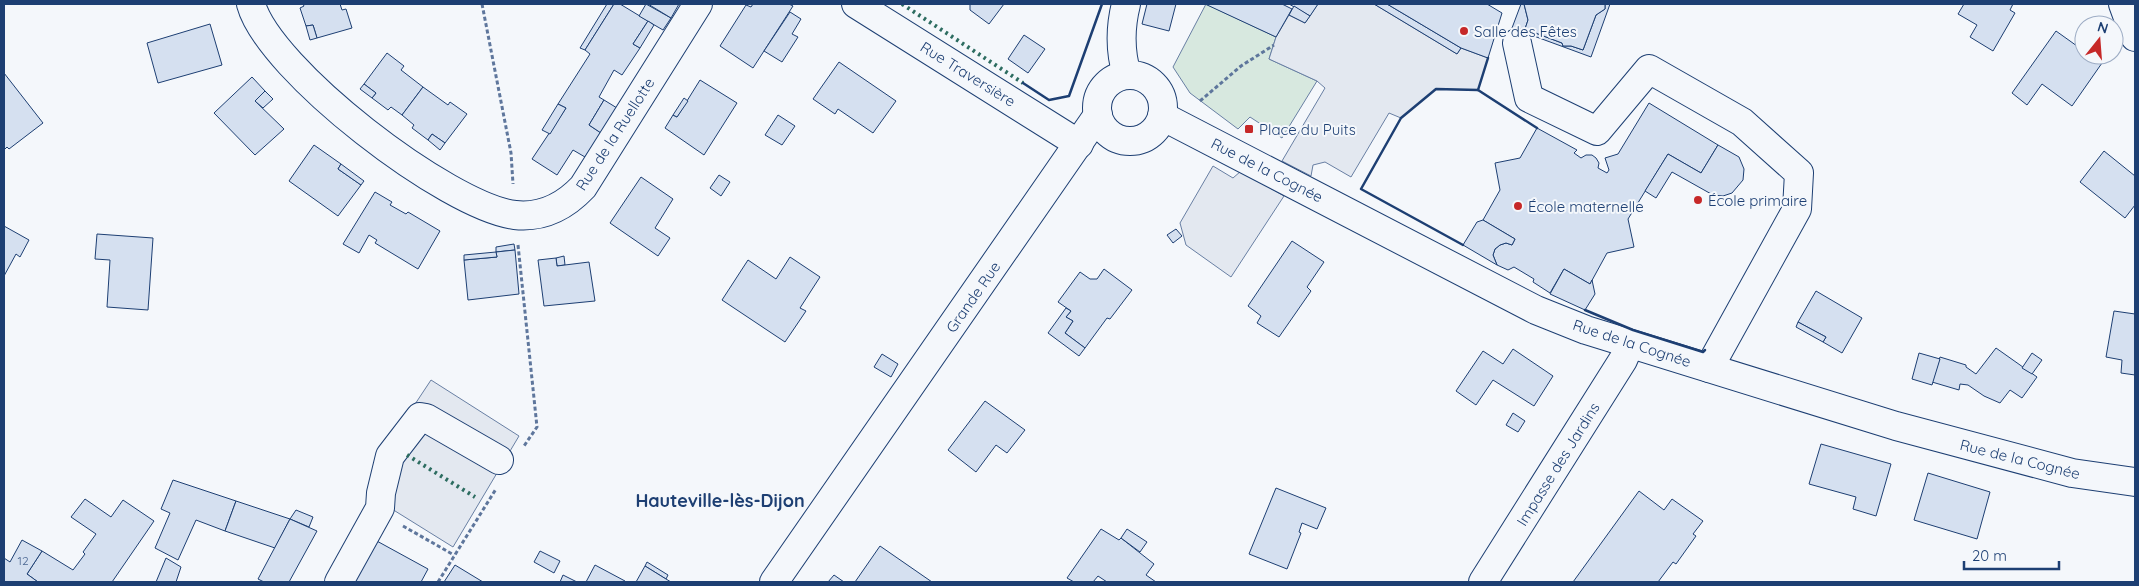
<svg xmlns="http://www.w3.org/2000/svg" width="2139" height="586" font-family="Quicksand,sans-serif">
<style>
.green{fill:#d7e8df;stroke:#687fa3}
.parking{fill:#e3e8f0;stroke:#687fa3}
.building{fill:#d5e0f0;stroke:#1d3f73}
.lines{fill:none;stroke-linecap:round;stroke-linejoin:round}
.minor-casing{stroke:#1d3f73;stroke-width:30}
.path{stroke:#5e769c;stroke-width:3;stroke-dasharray:4 2.5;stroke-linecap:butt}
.minor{stroke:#f4f7fb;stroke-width:28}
.hedge{stroke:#2c6c60;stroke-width:4;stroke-dasharray:2.5 4;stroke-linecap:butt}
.wall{stroke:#1d3f73;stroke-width:2.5}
.poi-dot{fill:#c62828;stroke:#f4f7fb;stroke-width:2}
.labels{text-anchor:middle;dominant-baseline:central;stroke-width:4;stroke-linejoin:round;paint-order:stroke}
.number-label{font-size:12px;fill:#4b6792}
.poi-label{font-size:15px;fill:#1d3f73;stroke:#f4f7fb;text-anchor:start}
.street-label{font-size:15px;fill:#1d3f73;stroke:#f4f7fb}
.quarter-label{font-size:18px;font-weight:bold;fill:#1d3f73;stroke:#f4f7fb}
</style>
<rect width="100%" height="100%" fill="#f4f7fb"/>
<!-- green -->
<polygon class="green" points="1206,4 1276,37 1269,59 1317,81 1282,138 1250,117 1238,129 1190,93 1173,67"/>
<!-- parking -->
<g class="parking">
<polygon points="1318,4 1374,4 1457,54 1461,48 1488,58 1478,90 1436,89 1401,118 1389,113 1351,177 1325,162 1313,165 1311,176 1282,161 1325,88 1317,81 1269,59 1276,37 1289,15 1305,23"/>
<polygon points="1213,166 1233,178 1241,171 1284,196 1231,277 1186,245 1180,223"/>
<polygon points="431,380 519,436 453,547 371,496 376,463"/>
</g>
<!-- building -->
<g class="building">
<polygon points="303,4 340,4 342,10 346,9 352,28 317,38 313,25 306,26 300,8 304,6"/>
<polygon points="607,4 614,4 585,50 580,48"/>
<polygon points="614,4 620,4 648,21 633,44 640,48 622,75 614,70 599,97 604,100 589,125 601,133 585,157 573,150 557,175 532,159 566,108 558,104 590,54 585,50"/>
<polygon points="646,4 671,18 663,30 639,16"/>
<polygon points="648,4 679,4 671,18"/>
<polygon points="753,4 789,4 793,6 753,68 720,46 746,5 751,7"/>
<polygon points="970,4 1004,4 989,24 970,10"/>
<polygon points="1147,4 1176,4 1169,31 1142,24"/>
<polygon points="1205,4 1282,4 1292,9 1276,37"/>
<polygon points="1289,4 1318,4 1310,16"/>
<polygon points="1374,4 1387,4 1461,48 1457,54"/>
<polygon points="1387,4 1487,4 1502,13 1488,58 1461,48"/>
<polygon points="1521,4 1524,4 1528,20 1525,29 1562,43 1563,46 1571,46 1583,50 1596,15 1605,9 1605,4 1610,4 1591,57 1512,28"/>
<polygon points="1524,4 1605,4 1605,9 1596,15 1583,50 1571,46 1563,46 1562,43 1525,29 1528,20"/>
<polygon points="1964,4 2013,4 2010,10 2015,13 1993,51 1970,37 1977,25 1958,14"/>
<polygon points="1294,6 1310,16 1305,23 1289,15"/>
<polygon points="790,12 801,19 792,34 798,37 782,62 764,51"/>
<polygon points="648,21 654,25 640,48 633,44"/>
<polygon points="210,24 222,65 158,83 147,43"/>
<polygon points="313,25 317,38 310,40 306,26"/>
<polygon points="2056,31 2084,51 2084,55 2090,55 2102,63 2072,106 2042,84 2027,105 2012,93"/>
<polygon points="1024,35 1045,49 1028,73 1008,59"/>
<polygon points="387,53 404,66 401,70 423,87 402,115 391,107 388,110 372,98 376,93 364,84"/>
<polygon points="839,62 896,101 873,133 838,109 835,114 813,99"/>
<polygon points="4,73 43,123 9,149 7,147 4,150"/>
<polygon points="252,77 265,91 255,101 284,129 255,155 214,113"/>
<polygon points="700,80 737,103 704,155 665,128 673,115 677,117"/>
<polygon points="364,84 376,93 372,98 360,89"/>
<polygon points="423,87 448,105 450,102 467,114 445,143 432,134 428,140 412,128 414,125 402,115"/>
<polygon points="265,91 273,99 263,108 255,101"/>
<polygon points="684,98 688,101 677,117 673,115"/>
<polygon points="604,100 617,108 601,133 589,125"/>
<polygon points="1649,103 1718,145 1701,173 1668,154 1628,219 1634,247 1607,253 1590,284 1564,269 1550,293 1533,282 1534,279 1514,267 1508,270 1497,265 1493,255 1495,249 1500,245 1506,243 1512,245 1515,239 1483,220 1500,190 1495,163 1520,158 1537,128 1577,150 1574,153 1581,158 1586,155 1592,155 1596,158 1599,163 1598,168 1607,173 1609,170 1605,158 1618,154"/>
<polygon points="558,104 566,108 550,134 542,130"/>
<polygon points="778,115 795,126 782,145 765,135"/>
<polygon points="432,134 445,143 440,150 428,140"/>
<polygon points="314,145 341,164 338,169 361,185 338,216 289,181"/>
<polygon points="1718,145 1739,157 1744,169 1743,180 1732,193 1723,196 1713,195 1672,172 1656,198 1645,191 1668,154 1701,173"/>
<polygon points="2104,151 2135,176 2135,205 2125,218 2080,182"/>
<polygon points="341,164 364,181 361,185 338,169"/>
<polygon points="719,175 730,182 721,196 710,188"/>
<polygon points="641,177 673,199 655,228 670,238 658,256 610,223"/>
<polygon points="375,192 392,202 390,205 406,214 408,212 440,231 418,269 375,243 377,240 369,235 359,253 343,244"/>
<polygon points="1483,220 1515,239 1512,245 1506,243 1500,245 1495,249 1493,255 1497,265 1463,245 1477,222"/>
<polygon points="4,226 29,240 20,257 16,254 4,276"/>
<polygon points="1176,229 1182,236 1173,243 1167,235"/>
<polygon points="97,234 153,238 148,310 107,307 110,260 95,259"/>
<polygon points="1292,241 1324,262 1307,287 1311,291 1279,337 1257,323 1261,316 1248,306"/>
<polygon points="514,244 515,250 496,252 496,247"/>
<polygon points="515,250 519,294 468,300 464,260 497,257 496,252"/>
<polygon points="496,252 497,257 464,260 464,255"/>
<polygon points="564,256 565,265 557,266 556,258"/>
<polygon points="790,257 820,277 800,308 806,311 785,342 722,300 748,260 776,279"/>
<polygon points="556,258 557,266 589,262 595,301 544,306 538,260"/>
<polygon points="1104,269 1132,290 1110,319 1107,318 1085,348 1065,333 1073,321 1066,317 1071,311 1058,302 1080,272 1090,279 1097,279"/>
<polygon points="1564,269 1590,284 1592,280 1595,294 1585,310 1550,294"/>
<polygon points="1816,291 1862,318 1842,353 1823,342 1826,337 1798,322"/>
<polygon points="1066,308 1071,311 1066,317 1073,321 1065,333 1085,348 1079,356 1048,333"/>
<polygon points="2114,311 2135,314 2135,375 2121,373 2122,360 2106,357"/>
<polygon points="1798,322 1826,337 1823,342 1796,327"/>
<polygon points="1996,348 2037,377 2022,398 2010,390 2000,403 1984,396 1968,385 1960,384 1959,390 1932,382 1940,357 1966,365 1966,367 1976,374"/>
<polygon points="1513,349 1553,376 1534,406 1493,380 1476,405 1456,391 1483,351 1503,364"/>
<polygon points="1919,353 1940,359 1932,385 1912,379"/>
<polygon points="2032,353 2042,360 2032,374 2022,368"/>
<polygon points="882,354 898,364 891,377 874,367"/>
<polygon points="985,401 1025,430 1007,453 996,445 976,472 948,450"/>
<polygon points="1513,413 1525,421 1518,432 1506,425"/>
<polygon points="1821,444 1891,464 1876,516 1853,509 1856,497 1809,484"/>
<polygon points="1928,473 1990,492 1977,539 1914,520"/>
<polygon points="173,480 236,501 225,531 196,520 178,560 155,548 170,513 161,509"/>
<polygon points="1276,488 1326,508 1317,529 1302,523 1299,532 1301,533 1287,569 1249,554"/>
<polygon points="1639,491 1664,510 1672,499 1703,521 1693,534 1696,536 1676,564 1673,562 1658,582 1573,582"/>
<polygon points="85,499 111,517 123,500 154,521 112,582 38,582 27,574 42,551 73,570 85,554 83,552 96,534 71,517"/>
<polygon points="236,501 290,519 275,548 225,531"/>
<polygon points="296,510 313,517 309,527 290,519"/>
<polygon points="290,519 317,531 289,582 264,582 258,579"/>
<polygon points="1101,529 1119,540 1121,538 1154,564 1146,575 1156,582 1107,582 1098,576 1093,582 1074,582 1067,578"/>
<polygon points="1127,529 1147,542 1140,552 1121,538"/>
<polygon points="22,540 42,551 27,574 38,582 4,582 4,558 10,562"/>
<polygon points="375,540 428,569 421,582 352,582"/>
<polygon points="880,546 932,582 855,582"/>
<polygon points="540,551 560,561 554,573 534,562"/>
<polygon points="166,558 181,567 176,582 156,582"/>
<polygon points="647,562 668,575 666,579 645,566"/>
<polygon points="455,565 483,582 444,582"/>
<polygon points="595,565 625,581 625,582 586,582"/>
<polygon points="645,566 666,579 671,582 636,582"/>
<polygon points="563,575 577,582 560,582"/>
<polygon points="834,575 844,582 828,582"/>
</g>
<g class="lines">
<defs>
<g id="minor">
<path d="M251 4C269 70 448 207 515 215 543 218 565 206 583 187L698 4"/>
<polyline points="856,4 1079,144"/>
<path d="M1126 4C1120 28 1120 52 1127 75"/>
<polyline points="2123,4 2135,37"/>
<polyline points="1517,43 1529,98 1597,131 1649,69 1742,122 1799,173 1797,209 1709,368"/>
<circle cx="1130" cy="108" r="33"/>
<polyline points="1162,116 1536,310 1586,330 1896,426 2072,473 2135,482"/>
<polyline points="339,582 380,508 381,493 390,456 420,417 426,418 499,460"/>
<polyline points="774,582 1098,115"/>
<polyline points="1483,582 1623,360 1630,344"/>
</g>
</defs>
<!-- minor casing -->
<use href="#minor" class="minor-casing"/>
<!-- path -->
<g class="path">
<polyline points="482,4 511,153 513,184"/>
<polyline points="1200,101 1241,66 1274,45"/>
<polyline points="518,245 537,427 524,446"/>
<polyline points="403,526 454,555"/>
<polyline points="438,582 496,489"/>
</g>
<!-- minor -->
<use href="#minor" class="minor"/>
<!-- hedge -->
<g class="hedge">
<polyline points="902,4 1023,83"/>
<polyline points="407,455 475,497"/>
</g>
<!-- wall -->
<g class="wall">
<polyline points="1023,83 1049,100 1069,96 1102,4"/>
<polyline points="1478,90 1488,58"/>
<polyline points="1463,245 1361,189 1401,118 1436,89 1478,90 1537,128"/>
<polyline points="1585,310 1633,330 1703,352 1705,350"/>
</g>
</g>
<!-- markers -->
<g class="poi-dot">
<circle cx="1464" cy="31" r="5"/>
<rect x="1244" y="124" width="10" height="10" rx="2.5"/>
<circle cx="1698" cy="200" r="5"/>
<circle cx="1518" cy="206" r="5"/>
</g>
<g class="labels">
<!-- number labels -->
<g class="number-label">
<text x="23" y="560">12</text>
</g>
<!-- poi labels -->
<g class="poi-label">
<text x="1474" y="31">Salle des Fêtes</text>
<text x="1259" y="129">Place du Puits</text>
<text x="1708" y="200">École primaire</text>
<text x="1528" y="206">École maternelle</text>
</g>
<!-- street labels -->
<g class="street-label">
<text transform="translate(968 74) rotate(32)">Rue Traversière</text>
<text transform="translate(615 134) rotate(-57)">Rue de la Ruellotte</text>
<text transform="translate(1267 170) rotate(27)">Rue de la Cognée</text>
<text transform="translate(973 297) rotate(-55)">Grande Rue</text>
<text transform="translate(1632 343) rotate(18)">Rue de la Cognée</text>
<text transform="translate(2020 459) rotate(14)">Rue de la Cognée</text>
<text transform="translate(1558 464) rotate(-58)">Impasse des Jardins</text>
</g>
<!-- quarter labels -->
<g class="quarter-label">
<text x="720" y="500">Hauteville-lès-Dijon</text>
</g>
</g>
<!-- border -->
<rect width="2139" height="586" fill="none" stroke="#1d3f73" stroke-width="10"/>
<!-- north arrow -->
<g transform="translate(2099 40) rotate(17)"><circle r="24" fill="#f4f7fb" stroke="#9eadc5"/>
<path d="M0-4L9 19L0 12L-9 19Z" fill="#c62828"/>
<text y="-8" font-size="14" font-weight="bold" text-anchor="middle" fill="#1d3f73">N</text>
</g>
<!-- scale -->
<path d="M1964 561v8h95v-8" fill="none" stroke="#1d3f73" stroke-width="2.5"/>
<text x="1972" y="561" font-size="15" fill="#1d3f73" stroke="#f4f7fb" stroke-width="4" paint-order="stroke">20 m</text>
</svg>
